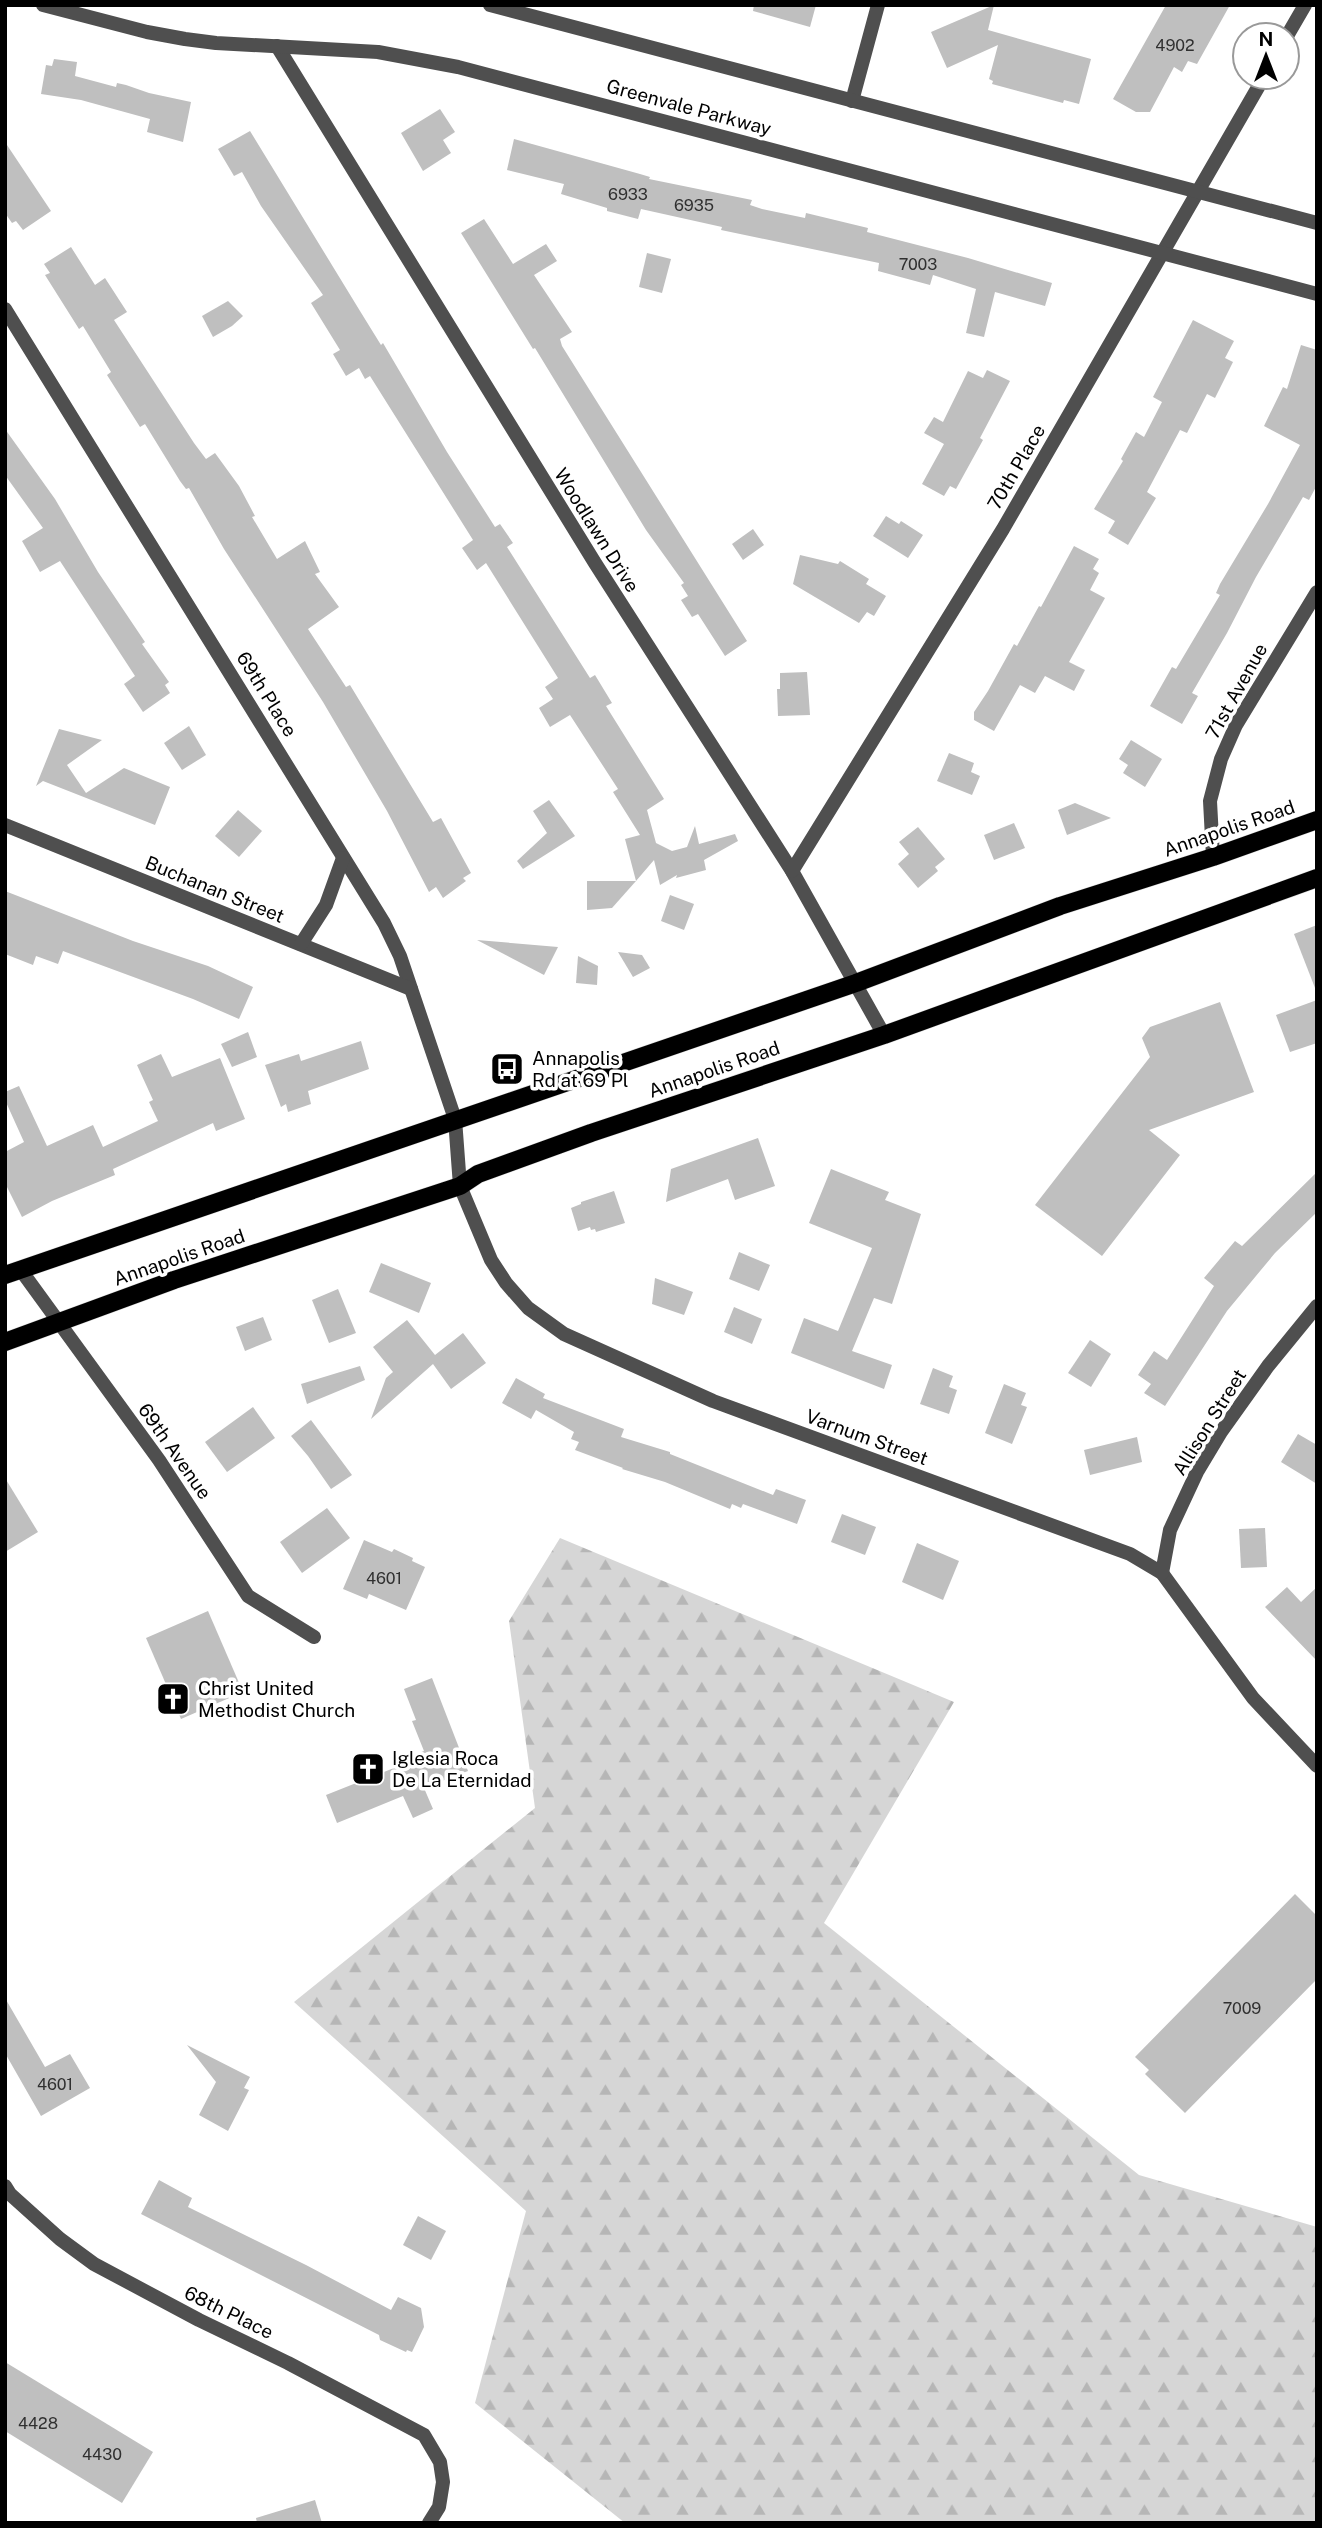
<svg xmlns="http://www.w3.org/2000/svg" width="1322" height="2528" font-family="'Public Sans',sans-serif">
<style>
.forest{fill:url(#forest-firs)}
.building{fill:#bfbfbf}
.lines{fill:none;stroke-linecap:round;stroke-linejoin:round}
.primary-casing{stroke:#dbdbdb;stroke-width:19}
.minor{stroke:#4f4f4f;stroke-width:14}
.tertiary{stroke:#4f4f4f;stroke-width:14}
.primary{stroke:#000;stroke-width:18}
.labels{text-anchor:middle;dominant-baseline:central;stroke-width:7;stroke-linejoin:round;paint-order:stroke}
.number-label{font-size:16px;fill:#303030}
.street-label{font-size:19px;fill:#000;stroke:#fff}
.poi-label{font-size:19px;fill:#000;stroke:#fff;text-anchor:start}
</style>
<defs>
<pattern id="forest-firs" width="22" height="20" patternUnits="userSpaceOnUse" patternTransform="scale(1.75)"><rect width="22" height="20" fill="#d6d6d6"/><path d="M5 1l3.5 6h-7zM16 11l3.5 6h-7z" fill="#b6b6b6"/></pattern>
</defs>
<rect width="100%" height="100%" fill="#fff"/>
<!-- forest -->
<polygon class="forest" points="560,1538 954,1702 824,1923 1139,2175 1317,2227 1317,2523 625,2523 475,2403 526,2211 294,2002 535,1808 509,1621"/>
<!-- building -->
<g class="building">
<polygon points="754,5 816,5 810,27 753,11"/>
<polygon points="994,5 988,30 1091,59 1079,104 1064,100 1063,103 992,84 993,81 989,79 998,45 947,68 931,32"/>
<polygon points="1166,5 1230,5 1197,64 1188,61 1182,72 1174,67 1150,112 1136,112 1113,99"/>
<polygon points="54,59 77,62 75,76 116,87 117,83 126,85 149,93 191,102 183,142 147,132 150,119 81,100 41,94 46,65 52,66"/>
<polygon points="440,109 455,132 443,140 451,153 423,171 401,133"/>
<polygon points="250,131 360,311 381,345 383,343 447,452 495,527 500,524 513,543 507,547 590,678 595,675 612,703 606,706 664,799 647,810 656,843 672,851 687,847 695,826 699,844 735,834 738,841 704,860 706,870 676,878 677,875 660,885 654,860 636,881 625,839 640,835 613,792 618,789 570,715 550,727 539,708 553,699 545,687 558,678 486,563 477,570 462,548 473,540 370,376 365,379 359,368 346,376 333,354 340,350 311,303 323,295 261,206 242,172 234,176 218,149"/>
<polygon points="514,139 640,174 650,177 649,179 752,200 750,205 762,209 805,218 806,213 868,228 867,232 968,258 1052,283 1045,306 995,292 984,337 966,333 976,289 933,275 930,285 878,271 879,263 721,230 722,227 641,209 638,219 607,211 607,208 561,194 564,184 507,170"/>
<polygon points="5,142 51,211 23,230 16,221 12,223 5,213"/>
<polygon points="484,219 513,264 546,244 557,261 534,275 572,332 560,339 562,346 747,641 725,656 698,614 692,617 681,600 688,596 681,585 684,583 646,530 535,348 533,349 461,233"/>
<polygon points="71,247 95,285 105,278 127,312 114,320 194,443 206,459 215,453 239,486 255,516 252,517 277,559 305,541 320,572 315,574 339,607 308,629 346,687 350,685 433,822 441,818 471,873 463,878 466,881 443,898 436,887 429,892 387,811 323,702 224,549 189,488 186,489 180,481 145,424 140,427 107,375 111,372 83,326 79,329 45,275 50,273 44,264"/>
<polygon points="647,253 671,259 662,293 639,287"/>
<polygon points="228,301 243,316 232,326 213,337 202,316"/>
<polygon points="1193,320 1234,341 1225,358 1233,362 1215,398 1207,394 1187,433 1180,430 1147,492 1156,498 1128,545 1108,533 1115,521 1094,509 1123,461 1121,459 1136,432 1144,437 1162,402 1153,397"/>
<polygon points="1301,345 1317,350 1317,485 1309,500 1303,497 1256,577 1227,633 1192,693 1198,696 1182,724 1150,706 1172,667 1176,669 1220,595 1216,593 1220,584 1268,504 1300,445 1264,426 1283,387 1287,389"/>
<polygon points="987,370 1010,381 980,438 983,440 956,489 950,486 944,496 922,484 944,444 924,433 934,417 943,422 968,371 983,378"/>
<polygon points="5,429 55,499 98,572 145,642 142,644 169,682 165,685 170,693 143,712 124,684 135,676 60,561 40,572 22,541 43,528 5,475"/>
<polygon points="886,516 899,524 901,521 923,535 908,558 873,536"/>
<polygon points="753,529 764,545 743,560 732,544"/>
<polygon points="1074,546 1099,559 1093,569 1099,573 1090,590 1105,598 1069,662 1085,670 1074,691 1045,676 1035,693 1020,685 994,731 974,720 974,712 988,691 1014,644 1017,646 1039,606 1041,607"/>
<polygon points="800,555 838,564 840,561 869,579 866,584 886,596 874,616 867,612 859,623 793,584"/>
<polygon points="807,672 810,715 778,716 777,689 780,689 780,673"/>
<polygon points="189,726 206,755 182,770 164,743"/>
<polygon points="59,729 102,740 67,765 86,793 124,768 170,787 155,825 43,781 36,786"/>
<polygon points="1131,740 1162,759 1145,787 1123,773 1128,765 1119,759"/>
<polygon points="949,753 974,763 971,772 980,776 972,795 937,781"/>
<polygon points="549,800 575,836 523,869 517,861 547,833 533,811"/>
<polygon points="1075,803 1111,818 1067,835 1058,810"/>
<polygon points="238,810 262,831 239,857 215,836"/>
<polygon points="1014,823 1025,848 994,860 984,835"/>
<polygon points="918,827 945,859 935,867 938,871 918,888 898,864 909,854 899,842"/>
<polygon points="587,881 636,881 612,908 587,910"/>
<polygon points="5,891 133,941 208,966 253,987 239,1019 193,999 63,951 58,964 36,956 33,965 5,954"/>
<polygon points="670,895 694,904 684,930 661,921"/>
<polygon points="1317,925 1317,988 1315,988 1294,934"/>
<polygon points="477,940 558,947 544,975"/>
<polygon points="618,952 642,955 650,968 633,977"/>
<polygon points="578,956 598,966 597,985 576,983"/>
<polygon points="1317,1000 1317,1043 1290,1052 1276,1015"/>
<polygon points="1220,1002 1254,1092 1149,1130 1180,1155 1102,1256 1035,1205 1150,1057 1142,1038 1150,1027"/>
<polygon points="248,1032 257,1057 232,1067 221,1044"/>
<polygon points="361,1041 369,1069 308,1091 311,1104 288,1112 286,1104 281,1107 265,1065 299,1054 301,1061"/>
<polygon points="161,1054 172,1077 220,1058 245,1119 216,1131 213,1123 113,1169 115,1175 52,1201 22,1217 5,1183 5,1152 24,1142 5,1100 5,1092 19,1086 47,1146 93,1125 103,1147 158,1121 149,1102 153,1100 137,1065"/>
<polygon points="758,1138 775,1186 735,1200 728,1179 666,1202 671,1169"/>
<polygon points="831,1169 889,1192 885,1200 921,1214 892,1304 874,1298 852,1351 892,1365 884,1389 791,1353 804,1318 838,1331 872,1248 809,1223"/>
<polygon points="1317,1172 1317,1212 1275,1253 1227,1311 1165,1406 1144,1393 1151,1384 1138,1375 1154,1351 1167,1360 1214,1286 1204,1278 1235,1241 1242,1246"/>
<polygon points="614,1191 625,1223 596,1232 595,1229 591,1230 590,1227 578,1231 571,1208 581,1204 581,1202"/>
<polygon points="739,1252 770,1265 759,1291 729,1279"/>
<polygon points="381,1263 431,1283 419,1313 369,1292"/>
<polygon points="655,1278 693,1292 684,1315 652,1304"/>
<polygon points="338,1289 356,1333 329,1343 312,1300"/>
<polygon points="734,1307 762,1319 752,1344 724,1332"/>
<polygon points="263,1317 272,1340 245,1351 236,1327"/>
<polygon points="407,1320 435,1355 463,1333 486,1363 451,1389 433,1364 371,1419 386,1378 393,1372 373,1347"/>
<polygon points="1090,1340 1111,1354 1091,1387 1068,1373"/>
<polygon points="360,1366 365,1380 307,1404 301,1384"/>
<polygon points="933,1368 953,1376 949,1387 957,1390 949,1414 920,1404"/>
<polygon points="516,1378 545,1394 543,1398 624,1429 621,1437 670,1452 670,1454 773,1495 776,1489 806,1500 797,1524 743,1504 741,1508 732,1504 730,1509 665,1482 622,1469 623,1468 575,1450 579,1442 571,1439 574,1432 536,1410 531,1419 502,1403"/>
<polygon points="1004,1384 1026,1393 1021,1405 1027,1407 1012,1444 985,1433"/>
<polygon points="253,1407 275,1438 227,1472 205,1442"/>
<polygon points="311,1420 352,1475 331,1489 308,1456 291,1436"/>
<polygon points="1298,1434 1317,1445 1317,1484 1281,1462"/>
<polygon points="1137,1437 1142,1462 1090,1475 1084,1450"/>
<polygon points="5,1478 38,1532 5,1552"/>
<polygon points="327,1508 350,1538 302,1573 280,1542"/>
<polygon points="842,1514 876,1527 865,1555 831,1542"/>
<polygon points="1265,1528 1267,1567 1241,1568 1239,1529"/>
<polygon points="364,1540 392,1552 394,1549 413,1558 412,1561 425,1567 406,1610 369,1594 367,1599 343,1589"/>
<polygon points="917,1543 959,1561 943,1600 902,1582"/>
<polygon points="1287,1587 1301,1602 1317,1587 1317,1661 1265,1607"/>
<polygon points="208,1611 243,1692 181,1719 146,1638"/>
<polygon points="432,1678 468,1771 424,1788 433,1809 413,1818 403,1796 337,1823 326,1795 404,1764 402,1759 424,1751 412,1721 416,1720 404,1689"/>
<polygon points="1295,1894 1317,1916 1317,1979 1185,2113 1145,2074 1149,2070 1135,2057"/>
<polygon points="5,1998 45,2067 70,2054 90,2088 41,2116 5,2053"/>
<polygon points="187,2045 250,2077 244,2088 249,2090 228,2131 199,2115 216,2082"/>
<polygon points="159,2180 192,2198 188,2207 306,2265 391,2310 398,2297 421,2308 424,2327 412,2352 407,2350 406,2352 380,2340 379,2335 141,2214"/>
<polygon points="418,2216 446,2231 431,2260 403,2245"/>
<polygon points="5,2362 153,2452 122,2503 5,2431"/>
<polygon points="315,2500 322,2523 257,2523 256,2518"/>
</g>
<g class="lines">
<defs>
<g id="primary">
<polyline points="5,1275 856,983 1060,906 1213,857 1317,820"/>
<polyline points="5,1342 174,1280 460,1186 478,1174 591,1133 884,1035 1317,878"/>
</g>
</defs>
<!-- primary casing -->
<use href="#primary" class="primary-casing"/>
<!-- minor -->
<g class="minor">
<polyline points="1287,36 1305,5"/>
<polyline points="277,46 595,563 792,871 884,1035"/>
<polyline points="852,101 878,5"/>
<polyline points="5,309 384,923 400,956 455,1119 460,1186 491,1260 506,1283 528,1308 564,1334 713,1401 1130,1554 1162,1573 1253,1698 1317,1766"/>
<polyline points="5,825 411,989"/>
<polyline points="1213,857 1210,801 1221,759 1236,725 1317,592"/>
<polyline points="792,871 1003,529 1264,77"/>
<polyline points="301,944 326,905 343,858"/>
<polyline points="20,1269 159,1460 248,1596 314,1637"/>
<polyline points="1162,1573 1170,1530 1197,1472 1221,1432 1268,1366 1317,1306"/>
<polyline points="5,2186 10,2194 60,2239 94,2264 199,2320 288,2363 424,2435 440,2462 443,2482 439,2507 429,2523"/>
</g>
<!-- tertiary -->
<g class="tertiary">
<polyline points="43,5 147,32 185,39 216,43 378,52 458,67 1317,294"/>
<polyline points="490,5 1317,223"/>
</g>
<!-- primary -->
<use href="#primary" class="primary"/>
</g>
<!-- icons -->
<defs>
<symbol id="bus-square" viewBox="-11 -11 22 22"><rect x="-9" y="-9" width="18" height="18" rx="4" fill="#000" stroke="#fff"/><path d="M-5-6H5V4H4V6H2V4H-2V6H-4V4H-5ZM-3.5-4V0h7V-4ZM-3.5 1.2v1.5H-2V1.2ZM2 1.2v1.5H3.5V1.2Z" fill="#fff"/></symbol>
<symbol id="church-square" viewBox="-11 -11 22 22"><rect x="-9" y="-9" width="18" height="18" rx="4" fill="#000" stroke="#fff"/><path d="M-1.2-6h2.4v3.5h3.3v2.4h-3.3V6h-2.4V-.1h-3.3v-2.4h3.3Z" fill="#fff"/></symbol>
</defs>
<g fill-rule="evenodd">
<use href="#bus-square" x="488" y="1050" width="38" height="38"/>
<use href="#church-square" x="154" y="1680" width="38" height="38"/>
<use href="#church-square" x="349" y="1750" width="38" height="38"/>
</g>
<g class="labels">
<!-- number labels -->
<g class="number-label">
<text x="1175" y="45">4902</text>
<text x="628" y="194">6933</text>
<text x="694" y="205">6935</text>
<text x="918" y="264">7003</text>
<text x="384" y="1578">4601</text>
<text x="1242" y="2008">7009</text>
<text x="55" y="2084">4601</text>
<text x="38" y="2423">4428</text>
<text x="102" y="2454">4430</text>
</g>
<!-- street labels -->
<g class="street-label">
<text transform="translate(689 107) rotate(15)">Greenvale Parkway</text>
<text transform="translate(1016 467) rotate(-60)">70th Place</text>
<text transform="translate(597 530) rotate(58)">Woodlawn Drive</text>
<text transform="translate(1236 691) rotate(-61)">71st Avenue</text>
<text transform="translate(267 694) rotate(58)">69th Place</text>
<text transform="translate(1229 828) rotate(-19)">Annapolis Road</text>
<text transform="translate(215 889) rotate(22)">Buchanan Street</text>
<text transform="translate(714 1069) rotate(-19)">Annapolis Road</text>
<text transform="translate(179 1257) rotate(-19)">Annapolis Road</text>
<text transform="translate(1209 1422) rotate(-58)">Allison Street</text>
<text transform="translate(867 1437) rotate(20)">Varnum Street</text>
<text transform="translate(175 1451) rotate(55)">69th Avenue</text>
<text transform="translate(229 2312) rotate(26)">68th Place</text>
</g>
<!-- poi labels -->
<g class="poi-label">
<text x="532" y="1058">Annapolis<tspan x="532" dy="22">Rd at 69 Pl</tspan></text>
<text x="198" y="1688">Christ United<tspan x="198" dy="22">Methodist Church</tspan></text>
<text x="392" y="1758">Iglesia Roca<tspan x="392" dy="22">De La Eternidad</tspan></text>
</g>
</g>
<!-- border -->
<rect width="1322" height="2528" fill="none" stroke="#000000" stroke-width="14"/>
<!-- north arrow -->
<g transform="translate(1266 56)"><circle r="33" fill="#ffffff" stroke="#999999" stroke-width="2"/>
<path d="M0-5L12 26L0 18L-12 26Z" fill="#000000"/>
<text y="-10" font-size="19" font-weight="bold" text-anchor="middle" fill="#000000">N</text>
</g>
</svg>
